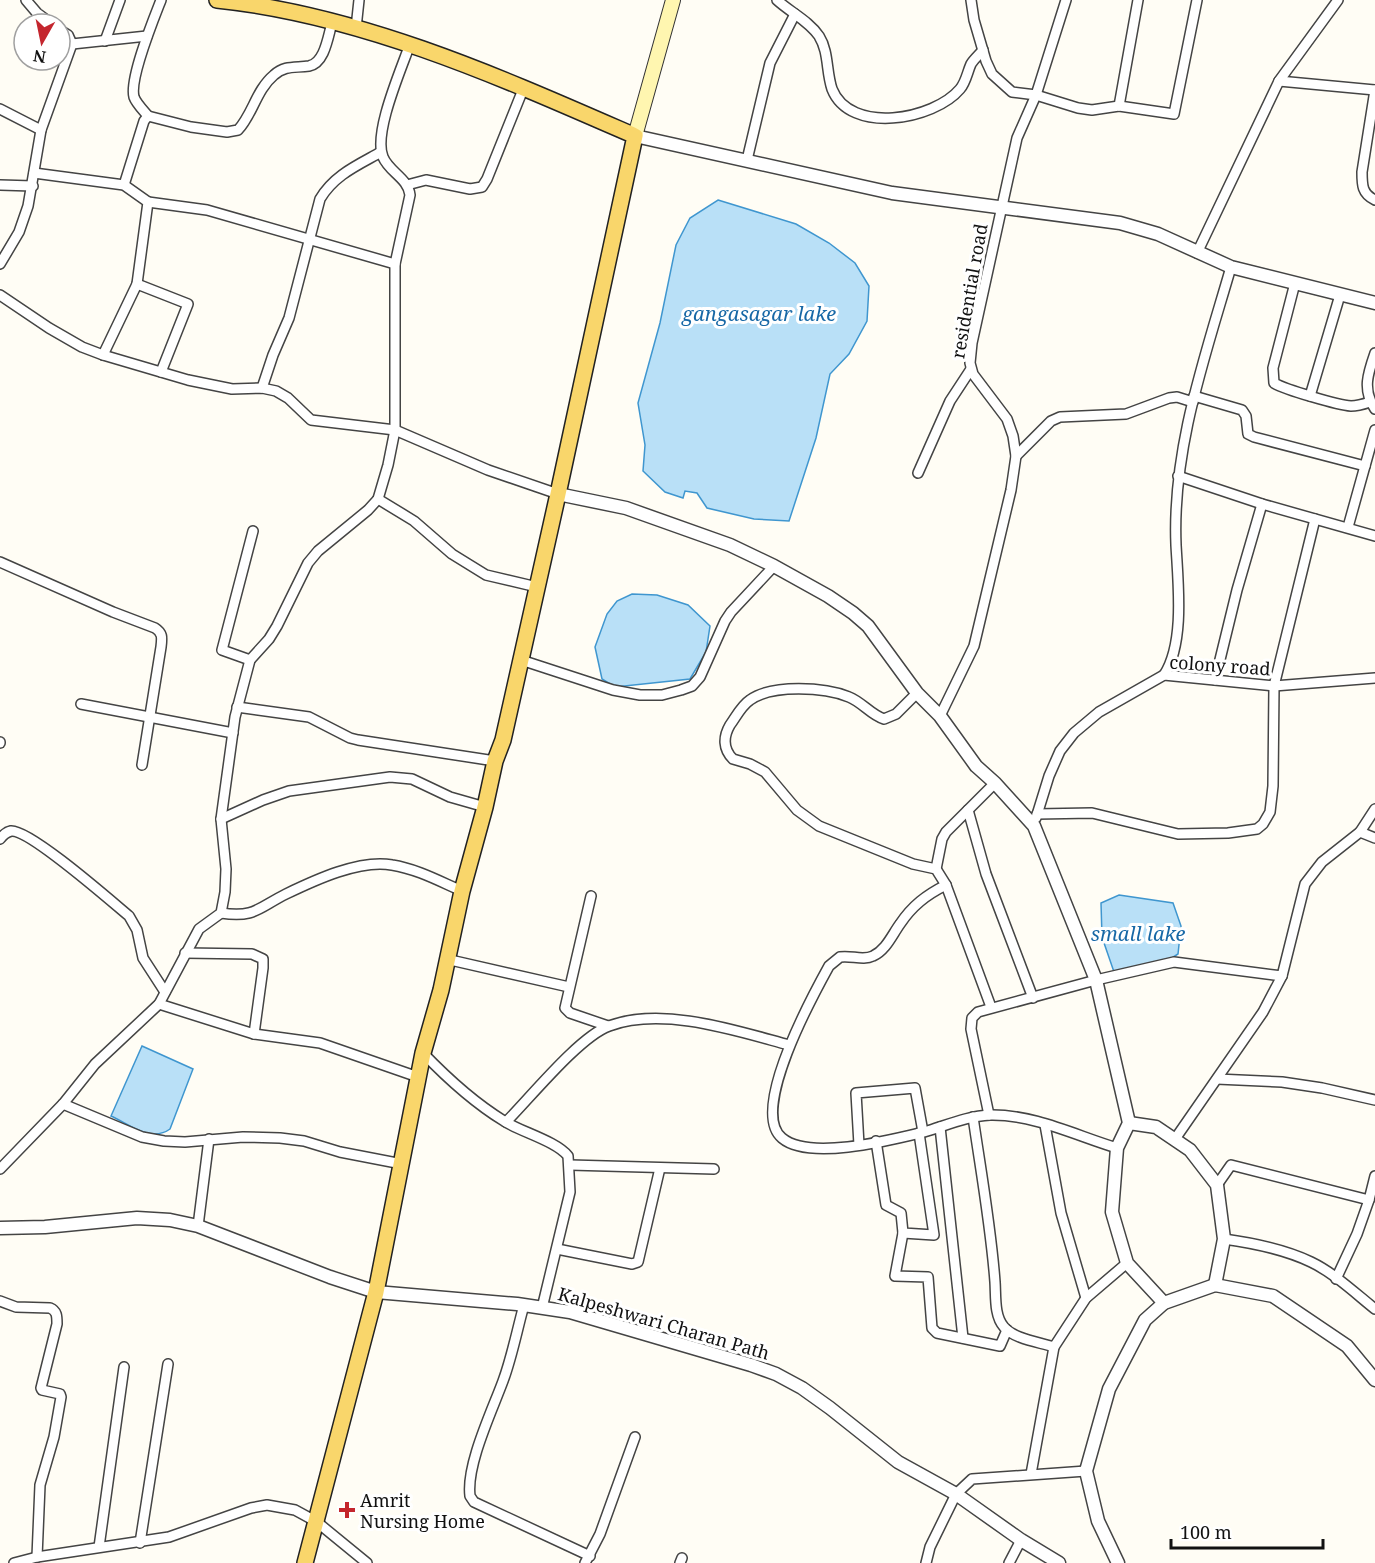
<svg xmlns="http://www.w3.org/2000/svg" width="1375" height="1563" font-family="'Noto Serif',serif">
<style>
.water{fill:#b9e0f7;stroke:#3f96cf;stroke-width:1.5}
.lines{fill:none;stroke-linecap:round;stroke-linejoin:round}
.minor-casing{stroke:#444;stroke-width:12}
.tertiary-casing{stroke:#444;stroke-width:15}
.secondary-casing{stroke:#333;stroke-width:16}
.primary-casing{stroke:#222;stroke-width:18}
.minor{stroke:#fff;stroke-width:9}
.tertiary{stroke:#fff;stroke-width:12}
.secondary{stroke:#fff6b0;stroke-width:14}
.primary{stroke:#f9d66b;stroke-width:15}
.poi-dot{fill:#c4262e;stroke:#fff;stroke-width:2}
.labels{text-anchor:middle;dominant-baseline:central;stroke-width:6;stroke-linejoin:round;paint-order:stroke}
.street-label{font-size:18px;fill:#111;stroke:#fff}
.poi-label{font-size:18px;fill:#111;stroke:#fff;text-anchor:start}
.water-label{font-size:20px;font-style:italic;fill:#1768a6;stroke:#fff}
</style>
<rect width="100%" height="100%" fill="#fffdf5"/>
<!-- water -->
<g class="water">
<polygon points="718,200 796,224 829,243 855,263 869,286 867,321 849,354 830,374 816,438 789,521 754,519 707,508 697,493 685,491 683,498 665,492 643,471 645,445 638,403 660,323 676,245 690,218"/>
<polygon points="632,594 657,595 688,605 710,626 706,652 690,679 615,687 602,679 595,647 607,614 617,601"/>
<polygon points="1119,895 1173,903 1181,926 1178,954 1161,965 1114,972 1102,937 1101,903"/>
<path d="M142 1046 193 1069 170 1129C151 1143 129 1124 111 1116Z"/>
</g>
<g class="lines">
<defs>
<g id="minor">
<polyline points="26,0 37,13 52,24"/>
<path d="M777 0C790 12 809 21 819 36 829 52 826 71 832 89 850 135 934 120 960 89 966 82 967 73 971 64 974 59 979 55 983 50"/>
<polyline points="971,0 974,20 986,61 992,74 1012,92 1036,95 1078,108 1092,110 1119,106 1174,114 1197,0"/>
<polyline points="356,28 359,0"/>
<polyline points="105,41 120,0"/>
<polyline points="72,44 147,36"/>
<polyline points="1279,81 1375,90"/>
<path d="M1375 90 1362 172C1362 185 1362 194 1375 200"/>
<polyline points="1119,106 1138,0"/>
<polyline points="0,109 41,130"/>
<path d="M148 116C143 110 136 103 134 97 129 79 154 18 161 0"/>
<polyline points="747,160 770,63 795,14"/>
<polyline points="34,173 124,185 148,202 137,284 103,355"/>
<polyline points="0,185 33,186"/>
<path d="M124 185 144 121 148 116 191 127 227 132 238 130C253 114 256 90 274 75 285 65 295 68 309 66 325 63 328 36 332 23"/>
<polyline points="407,185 426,180 470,189 482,187 487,179 524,87"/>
<polyline points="148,202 207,210 395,264"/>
<polyline points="1197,253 1279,81 1338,0"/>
<polyline points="0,264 19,232 28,206 41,130 72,44 68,35 60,30"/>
<path d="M1295 283 1273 368 1274 383C1286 390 1338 405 1351 406 1358 406 1364 404 1370 402"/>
<polyline points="137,284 188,304 161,372"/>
<polyline points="0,295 49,328 82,347 103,355 188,380 232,389 262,388 276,391 288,398 311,420 395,430 488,470 558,494"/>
<path d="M1375 353C1368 373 1362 390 1375 409"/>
<path d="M262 388 273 355 289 318 320 199C334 175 358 165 381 152"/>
<polyline points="1194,396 1242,410 1246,416 1248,434 1254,437 1365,466"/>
<polyline points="1310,396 1340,295"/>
<polyline points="1016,456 1051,421 1060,417 1126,414 1169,398 1177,397 1193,402"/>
<polyline points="918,473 950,401 971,369"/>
<polyline points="1178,476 1262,504 1375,536"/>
<polyline points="378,499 414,521 452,554 486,575 537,587"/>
<polyline points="1348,527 1375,430"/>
<path d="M0 562 113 612 155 628C163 633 162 638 161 647L142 765"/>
<polyline points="250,660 222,650 253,531"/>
<polyline points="521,660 613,690 640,695 662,695 681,690 692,686 700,677 725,621 731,612 774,566"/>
<path d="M1164 675C1185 643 1178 583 1176 545 1172 449 1205 357 1231 267"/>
<polyline points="1215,680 1237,590 1262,504"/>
<path d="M917 693 896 714 884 719C871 715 862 702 849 697 825 687 772 684 750 700 741 706 736 717 730 725 723 737 723 749 733 759L750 764 765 772 797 810 819 826 913 864 936 869 946 885 991 1007"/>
<polyline points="81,704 233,733"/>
<polyline points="237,707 309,717 350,738 358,740 495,761"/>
<polyline points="940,716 974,646 1011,490 1016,456 1013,436 1007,419 973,374 970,363 972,343 1017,138 1036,95 1066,0"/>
<polyline points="0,743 0,742"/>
<polyline points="968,810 986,874 1033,998"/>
<polyline points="1037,814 1092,813 1178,834 1228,833 1257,829 1263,824 1270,812 1273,786 1274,686 1315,519"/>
<polyline points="1036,818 1049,776 1060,751 1074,733 1099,712 1164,675 1274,686 1375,678"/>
<polyline points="221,819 263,800 289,791 390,777 412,779 450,797 485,807"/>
<polyline points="1360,832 1375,838"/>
<path d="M0 839C3 835 6 832 11 831 29 829 111 901 129 916L137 930 143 958 165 992"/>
<polyline points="936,869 942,839 946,832 995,783"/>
<path d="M946 885C926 895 912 906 900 924 892 935 886 950 873 956 863 961 851 955 840 957L829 966C813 995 749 1111 782 1138 809 1161 891 1140 924 1132 945 1126 967 1116 990 1115 1033 1114 1077 1136 1117 1148"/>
<polyline points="591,896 565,1008 570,1013 608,1026"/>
<path d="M221 913C255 918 258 908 286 894 315 880 360 859 392 865 417 869 439 881 462 891"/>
<polyline points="185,953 252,954 263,959 263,968 254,1034"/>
<polyline points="446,959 569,987"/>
<polyline points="159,1004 254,1034 320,1043 418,1077"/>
<path d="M423 1053C448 1079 473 1102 504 1121 521 1132 556 1141 568 1156L570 1192 542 1308"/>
<polyline points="1217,1079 1282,1082 1322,1088 1375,1100"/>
<polyline points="63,1104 142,1137 164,1141 185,1142 243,1137 280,1138 304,1141 340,1152 402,1164"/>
<polyline points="989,1115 971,1029 972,1018 978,1012 1096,980 1174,962 1282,976"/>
<path d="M973 1117C981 1172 991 1227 995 1282 996 1296 994 1316 1004 1327 1014 1339 1039 1342 1054 1347"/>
<path d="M506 1122C530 1098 579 1037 609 1026 663 1006 737 1031 789 1045"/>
<polyline points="1045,1125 1061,1213 1086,1298"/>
<polyline points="940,1127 963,1338"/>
<polyline points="1175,1139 1263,1012 1282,976 1305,884 1322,862 1360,832 1375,809"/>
<polyline points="876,1141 886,1205 901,1213 903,1233 934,1235 919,1133"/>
<polyline points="859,1145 856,1093 915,1088 923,1132"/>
<polyline points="570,1165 714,1169"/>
<path d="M0 1169 63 1104 95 1064 159 1004 199 929 221 913 225 892 226 869 221 819 235 717 250 660 269 639 277 626 308 563 318 551 368 510 378 499 388 465 395 430V264L410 195C408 178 389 172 383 157 373 133 401 70 410 44"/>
<polyline points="1217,1185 1231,1165 1369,1200 1375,1176"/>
<polyline points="198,1226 209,1139"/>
<polyline points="903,1233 895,1276 928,1277 932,1328 937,1333 1000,1346 1007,1330"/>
<path d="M1224 1239C1253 1243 1284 1249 1311 1262 1334 1273 1355 1293 1375 1309"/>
<polyline points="557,1249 632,1264 638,1262 660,1168"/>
<polyline points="1336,1279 1357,1234 1369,1200"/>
<path d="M0 1301 16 1307 50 1308C57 1311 57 1316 57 1324L41 1388 42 1390 60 1394 61 1397 54 1437 40 1485 37 1557"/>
<path d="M524 1305C517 1330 512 1357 503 1381 492 1411 466 1465 470 1496L474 1502 590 1556"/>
<polyline points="1031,1474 1054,1347 1086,1298 1127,1263"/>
<polyline points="140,1543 168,1364"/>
<polyline points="99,1547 124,1367"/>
<polyline points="14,1563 37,1557 169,1537 251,1508 267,1505 295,1510 317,1522 367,1563"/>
<polyline points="585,1563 600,1534 635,1437"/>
<polyline points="680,1563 682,1558"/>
<polyline points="926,1563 930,1547 956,1494 972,1479 1086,1471"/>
<polyline points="1009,1563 1021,1540"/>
</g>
<g id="tertiary">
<polyline points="635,136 892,193 1120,223 1158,234 1231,267 1375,303"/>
<polyline points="558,494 626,508 730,545 774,566 828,596 853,613 868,626 917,693 940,716 976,766 995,783 1034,826 1096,980 1129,1123 1117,1148 1112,1212 1127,1263 1164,1303"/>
<polyline points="1129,1123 1156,1127 1190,1150 1217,1185 1224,1239 1215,1285"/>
<polyline points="0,1228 45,1227 137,1218 170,1220 198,1226 330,1277 376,1292 517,1304 570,1312 751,1365 776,1374 802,1388 830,1408 898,1462 956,1494 1021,1540 1059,1563"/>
<polyline points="1118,1563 1098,1521 1086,1471 1109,1389 1145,1320 1164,1303 1215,1285 1273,1296 1347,1346 1375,1380"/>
</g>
<polyline id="secondary" points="635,136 673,0"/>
<path id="primary" d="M217 0C362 15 502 78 635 136L558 494 503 740 495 761 485 807 462 891 441 990 423 1053 376 1292 305 1563"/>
</defs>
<!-- minor casing -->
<use href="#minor" class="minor-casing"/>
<!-- tertiary casing -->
<use href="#tertiary" class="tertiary-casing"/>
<!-- secondary casing -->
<use href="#secondary" class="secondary-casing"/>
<!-- primary casing -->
<use href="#primary" class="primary-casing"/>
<!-- minor -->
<use href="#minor" class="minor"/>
<!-- tertiary -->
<use href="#tertiary" class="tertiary"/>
<!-- secondary -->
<use href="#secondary" class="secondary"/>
<!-- primary -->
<use href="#primary" class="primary"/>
</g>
<!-- markers -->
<path class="poi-dot" d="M344 1501h6v6h6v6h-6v6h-6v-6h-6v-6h6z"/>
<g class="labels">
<!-- street labels -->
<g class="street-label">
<text transform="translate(969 291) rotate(-80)">residential road</text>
<text transform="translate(1220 665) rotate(4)">colony road</text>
<text transform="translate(664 1323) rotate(16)">Kalpeshwari Charan Path</text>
</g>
<!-- poi labels -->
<g class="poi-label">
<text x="360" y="1500">Amrit<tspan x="360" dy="21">Nursing Home</tspan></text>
</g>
<!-- water labels -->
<g class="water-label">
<text x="759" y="313">gangasagar lake</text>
<text x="1138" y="933">small lake</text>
</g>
</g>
<!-- north arrow -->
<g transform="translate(42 42) rotate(189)"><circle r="28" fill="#ffffff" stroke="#a0a0a0" stroke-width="1.5"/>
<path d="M0-4.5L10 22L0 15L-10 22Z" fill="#c4262e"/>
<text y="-9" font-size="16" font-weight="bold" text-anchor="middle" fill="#111111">N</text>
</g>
<!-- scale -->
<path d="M1171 1539v9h152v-9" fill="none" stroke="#111111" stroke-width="3"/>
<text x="1180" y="1539" font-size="18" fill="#111111" stroke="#ffffff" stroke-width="4.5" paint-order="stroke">100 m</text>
</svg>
